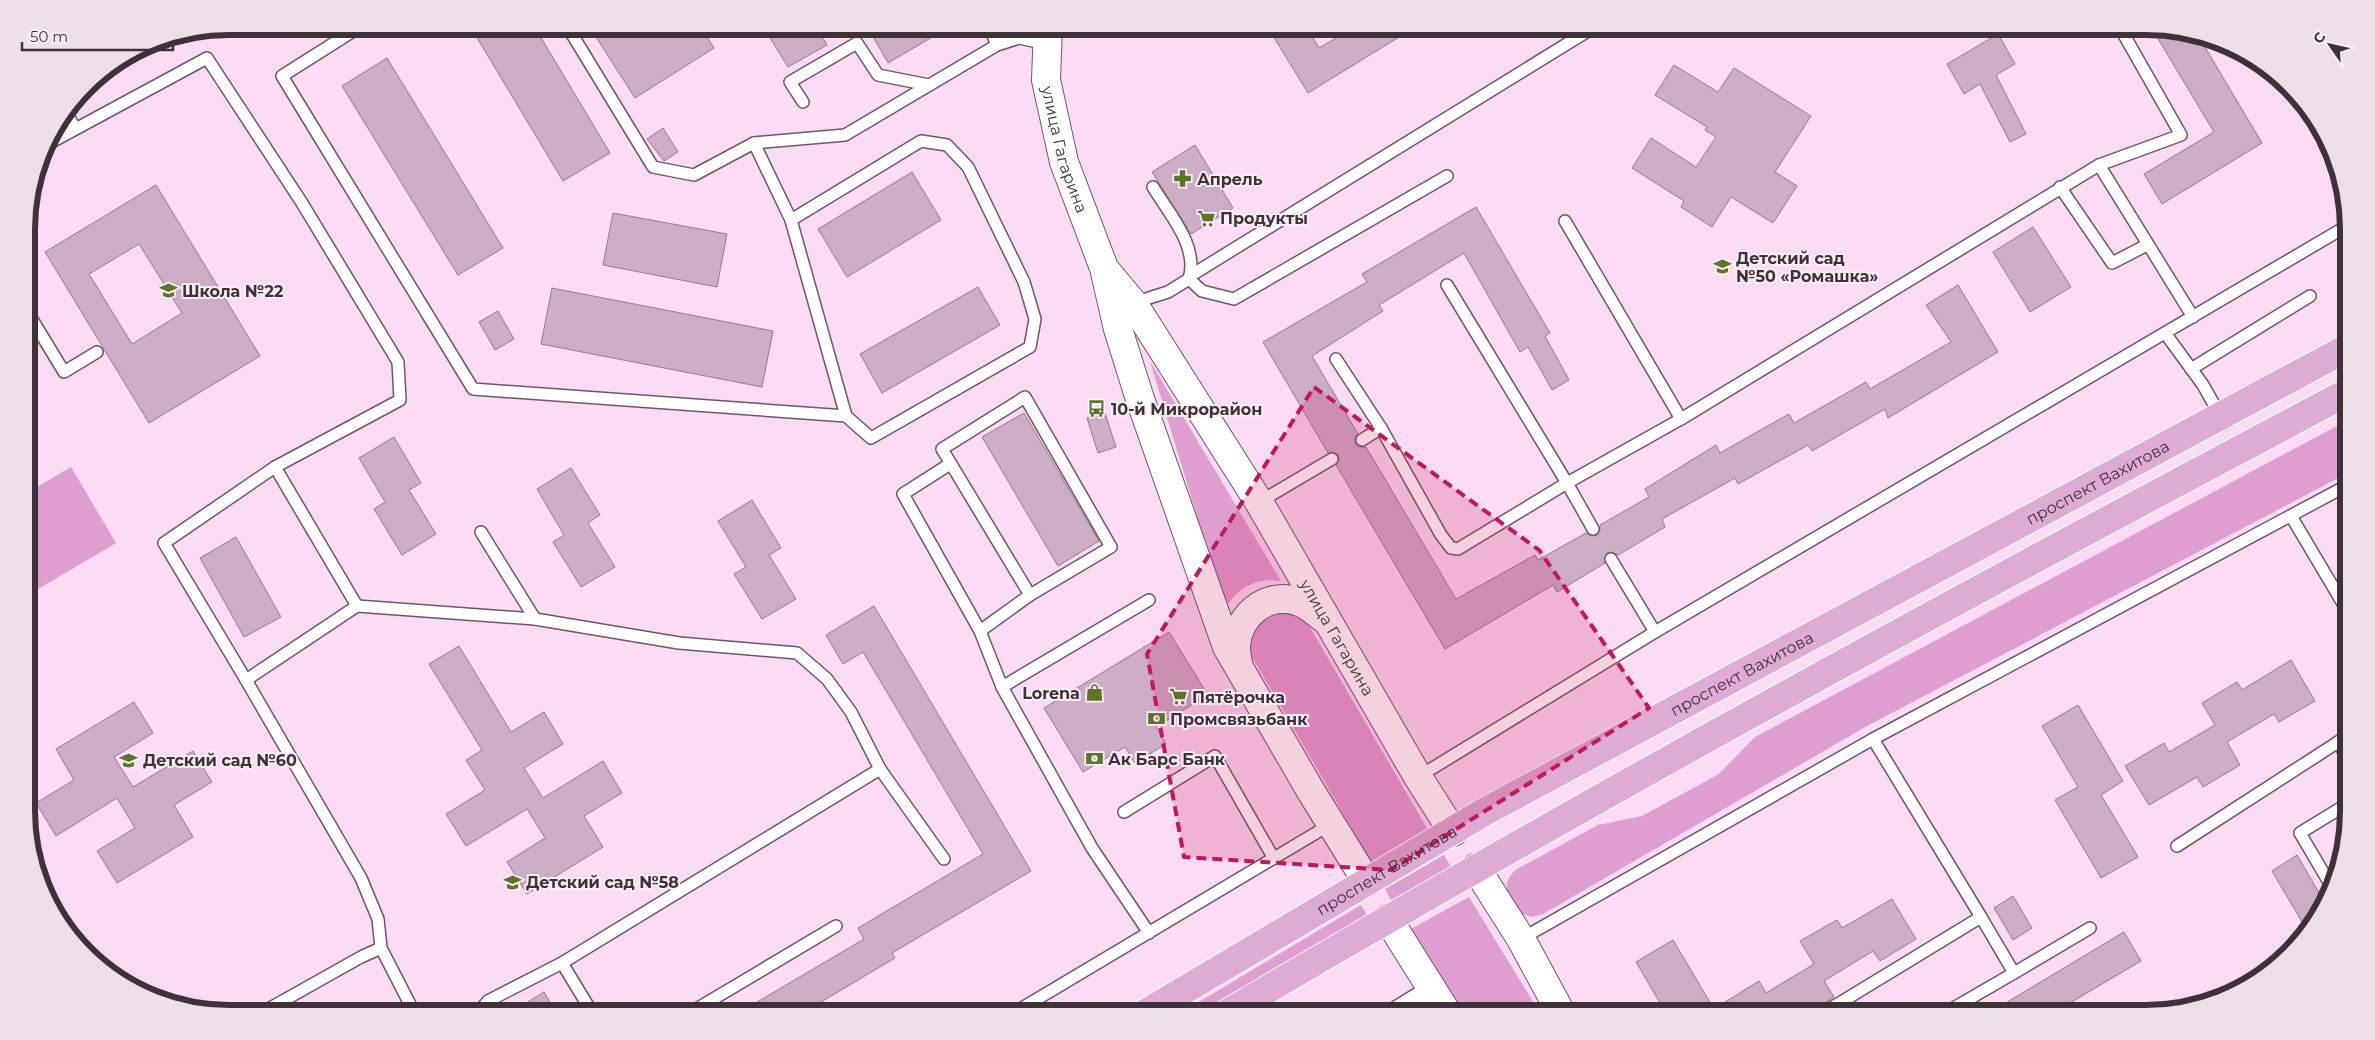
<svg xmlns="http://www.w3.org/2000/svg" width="2375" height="1040" font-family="Montserrat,sans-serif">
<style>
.green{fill:#df9ed0}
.building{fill:#cdadc5;stroke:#96798f;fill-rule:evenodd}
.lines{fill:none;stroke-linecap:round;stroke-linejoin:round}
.service-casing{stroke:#71556a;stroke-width:14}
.minor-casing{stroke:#71556a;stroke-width:25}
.tertiary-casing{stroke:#71556a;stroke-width:30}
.secondary-casing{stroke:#71556a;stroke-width:30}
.primary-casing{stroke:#fff;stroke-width:30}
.service{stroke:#fff;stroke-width:11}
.minor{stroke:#fff;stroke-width:22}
.tertiary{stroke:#fff;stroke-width:28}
.secondary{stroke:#fff;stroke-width:28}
.primary{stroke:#ddabd3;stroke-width:28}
.marked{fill:#c2185b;fill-opacity:0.2;stroke:#c2185b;stroke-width:4;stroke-dasharray:10 6;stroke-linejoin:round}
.labels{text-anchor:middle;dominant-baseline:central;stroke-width:4;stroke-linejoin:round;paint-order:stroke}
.street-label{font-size:16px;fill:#3e313a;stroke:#fceef8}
.poi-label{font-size:16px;font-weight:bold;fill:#3e313a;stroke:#fceef8;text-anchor:start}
.rim{fill:none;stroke:#3e313a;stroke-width:6}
</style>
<rect width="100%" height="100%" fill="#fbdaf3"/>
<!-- green -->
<g class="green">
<path d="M1150 361 1281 581C1256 577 1238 587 1225 609Z"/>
<path d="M2348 420V473L1867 726 1543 914 1532 917 1517 912C1509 895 1499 884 1517 869L1598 825 1642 816 1719 774 1755 737Z"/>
<polygon points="71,467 116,543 28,595 27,493"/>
<path d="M1287 613 1304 617 1428 830 1372 863 1248 650C1251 628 1265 615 1287 613Z"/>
<polygon points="1444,855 1451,867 1392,902 1385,889"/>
<polygon points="1469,897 1540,1013 1459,1013 1409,930"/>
<polygon points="1361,905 1367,915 1202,1014 1179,1014"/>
</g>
<!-- building -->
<g class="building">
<polygon points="470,26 534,26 610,153 563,181"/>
<polygon points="589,26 700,26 714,48 635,98"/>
<polygon points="778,26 816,26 827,45 788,67 767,33"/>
<polygon points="867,26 951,26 888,63"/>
<polygon points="1267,26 1306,26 1319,48 1356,26 1417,26 1308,93"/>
<polygon points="2151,27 2199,37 2262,143 2162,204 2144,174 2214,132"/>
<polygon points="1998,34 2015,64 1996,75 2026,134 2010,142 1980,84 1964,94 1947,64"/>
<polygon points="387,58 503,248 458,275 342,86"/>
<polygon points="1674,65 1718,92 1734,68 1811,116 1775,172 1797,186 1773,223 1731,197 1712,227 1681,207 1684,201 1632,168 1651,138 1696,167 1716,137 1705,130 1707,127 1655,95"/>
<polygon points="663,128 678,152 664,161 647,139"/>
<polygon points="1195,145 1233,208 1191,234 1152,172"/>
<polygon points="912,172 941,220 847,277 818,229"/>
<path d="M156 185 260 356 149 423 45 252ZM139 244 182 313 132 344 89 274Z"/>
<polygon points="1476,207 1550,333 1545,336 1569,380 1552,390 1528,347 1520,352 1464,253 1379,305 1383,311 1312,356 1358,434 1355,437 1355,444 1359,447 1366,447 1456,599 1535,555 1538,560 1586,533 1592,536 1597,535 1600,530 1600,525 1649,497 1645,489 1716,445 1720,453 1789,414 1794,423 1866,382 1870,389 1951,342 1926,305 1958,285 1998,352 1888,418 1885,409 1812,451 1808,445 1738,484 1735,478 1662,519 1665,527 1618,555 1611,552 1607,553 1604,559 1605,563 1557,592 1553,585 1445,649 1336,465 1339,459 1338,455 1332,452 1328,453 1263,342 1367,282 1362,274"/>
<polygon points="613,213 727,234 717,287 603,265"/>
<polygon points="2033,227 2071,287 2030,312 1993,252"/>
<polygon points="978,287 1000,325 882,393 860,354"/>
<polygon points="552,288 773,331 762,387 541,344"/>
<polygon points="498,311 514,339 495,350 479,322"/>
<polygon points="1024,413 1099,541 1058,566 982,437"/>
<polygon points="1105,413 1116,447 1098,453 1087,418"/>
<polygon points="394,437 421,483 409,490 436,534 402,555 374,509 385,502 359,458"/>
<polygon points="571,468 600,515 588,523 615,567 581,587 553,542 564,535 537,489"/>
<polygon points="752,500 781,548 769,555 796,599 762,619 734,574 746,567 718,521"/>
<polygon points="236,537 281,617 244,637 200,558"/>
<polygon points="874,606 1031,871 892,953 895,958 801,1014 737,1014 864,939 858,928 983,854 863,652 843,664 826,635"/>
<polygon points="1169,632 1208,695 1156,727 1166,744 1135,763 1125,747 1083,772 1044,708"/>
<polygon points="459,646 511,732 544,712 563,744 524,768 543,798 603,761 622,793 584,816 603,847 527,894 507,862 545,838 527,809 466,846 446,814 485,790 466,760 482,750 429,664"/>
<polygon points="2291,660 2315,701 2279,722 2274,714 2227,742 2240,765 2203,787 2197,777 2149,805 2125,766 2164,743 2169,752 2215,725 2202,703 2237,682 2242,690"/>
<polygon points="134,702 153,733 114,757 133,787 193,751 212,782 174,805 193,837 117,883 97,851 135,828 117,798 56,836 36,803 74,780 56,749"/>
<polygon points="2078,705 2123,781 2101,795 2138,857 2101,878 2055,800 2078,787 2042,726"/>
<polygon points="2297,855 2325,903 2308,932 2272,871"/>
<polygon points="2013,896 2032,928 2013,940 1994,908"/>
<polygon points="1892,899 1916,939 1880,961 1873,951 1824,981 1834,997 1818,1007 1815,1013 1674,1013 1669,1005 1663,1008 1636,962 1673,940 1714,1009 1759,981 1766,993 1814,964 1800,941 1837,920 1842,928"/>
<polygon points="2124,932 2141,961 2053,1013 1989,1013"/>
<polygon points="544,992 557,1014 508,1014"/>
</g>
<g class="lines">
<defs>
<g id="service">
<polyline points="361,26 282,76 473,389 846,416 871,438 1030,347 1035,319 1024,282 968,167 947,145 921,141 791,220"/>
<polyline points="567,26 653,167 694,175 754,143 791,220 846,416"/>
<polyline points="989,26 997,45"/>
<polyline points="803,102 790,82 857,43 878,75 929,85"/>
<polyline points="67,114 75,128"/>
<polyline points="754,143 845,135 997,45 1019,38 1047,44"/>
<polyline points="46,145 207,58 302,203 398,362 400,400 275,467 164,543 246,680"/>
<polyline points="2099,165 2193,317"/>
<path d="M1153 187C1169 214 1199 246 1189 279"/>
<polyline points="2060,187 2112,263 2147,245"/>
<polyline points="1565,221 1681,419"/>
<polyline points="1190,276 1596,26"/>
<polyline points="1133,303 1168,292 1189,279 1202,291 1234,299 1447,176"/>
<polyline points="27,311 64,372 97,352"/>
<polyline points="2165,333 2203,385 2221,417"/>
<polyline points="1336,359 1381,428 1441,535 1451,548 1458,549 1567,483 1447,285"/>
<polyline points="2191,369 2310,296"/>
<polyline points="1362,440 1381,428"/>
<polyline points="950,464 903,494 980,631 1002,687 1092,848 1149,933"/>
<polyline points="275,467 357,606"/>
<polyline points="1259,502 1332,459"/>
<polyline points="2291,516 2348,612"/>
<polyline points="1593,529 1567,483 1681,419 2099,165 2181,135 2119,26"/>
<polyline points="481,532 535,619"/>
<polyline points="1611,559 1655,632"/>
<polyline points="980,631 1030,595 1111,547 1025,397 942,449 1030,595"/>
<polyline points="1002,687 1149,600"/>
<polyline points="2338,742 2349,760"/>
<polyline points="880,769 944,859"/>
<polyline points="1418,777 1655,632 2347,226"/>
<polyline points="1124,812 1215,756 1273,857"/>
<polyline points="2177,846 2349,735"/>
<polyline points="2333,889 2300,833 2349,803"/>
<polyline points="1521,939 1873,739 2348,485"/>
<polyline points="562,963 593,1014"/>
<polyline points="2014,973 2090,928"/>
<polyline points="1822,1013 1843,1001"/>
<polyline points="1850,1013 1843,1001 1981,917 1873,739"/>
<polyline points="1945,1013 2014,973 1981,917"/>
<polyline points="260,1014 272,1007"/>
<polyline points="276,1014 272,1007 361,957 381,948"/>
<polyline points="415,1014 381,948 378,919 361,878 246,680 357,606 535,619 679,643 797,653 827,679 851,712 880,769 562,963 488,1001 477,1014"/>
<polyline points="688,1014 836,926"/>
<polyline points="1012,1014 1331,824"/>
</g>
<polyline id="minor" points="1396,1013 1433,990"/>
<g id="tertiary">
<polyline points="1476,868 1521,939 1561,1013"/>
<polyline points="1388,919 1447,1013"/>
</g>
<g id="secondary">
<path id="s1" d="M1048 26 1046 80 1064 162 1104 268 1118 329 1139 396 1227 647 1312 793 1367 882"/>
<path id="s2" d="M1108 273 1133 303 1259 502 1418 777 1453 832"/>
<path d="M1238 662C1228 627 1259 590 1297 601 1309 605 1316 613 1326 620"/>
</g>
<g id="primary">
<path id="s3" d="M1144 1014 1486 811 2347 348"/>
<path d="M1226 1014C1594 796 1970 592 2348 392"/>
</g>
</defs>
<!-- service casing -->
<use href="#service" class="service-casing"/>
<!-- minor casing -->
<use href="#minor" class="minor-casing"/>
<!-- tertiary casing -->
<use href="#tertiary" class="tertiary-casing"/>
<!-- secondary casing -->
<use href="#secondary" class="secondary-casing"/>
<!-- primary casing -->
<use href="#primary" class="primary-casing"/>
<!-- service -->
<use href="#service" class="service"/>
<!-- minor -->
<use href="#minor" class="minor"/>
<!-- tertiary -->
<use href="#tertiary" class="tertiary"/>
<!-- secondary -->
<use href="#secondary" class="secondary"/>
<!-- primary -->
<use href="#primary" class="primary"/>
</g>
<!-- marked area -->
<path class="marked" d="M1314 387 1539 550 1649 708 1391 870 1184 857 1147 654Z"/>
<!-- icons -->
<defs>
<symbol id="pharmacy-bare" viewBox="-9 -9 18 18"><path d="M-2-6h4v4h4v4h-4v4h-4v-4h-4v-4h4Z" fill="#5c7528" stroke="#fceef8" stroke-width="2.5" paint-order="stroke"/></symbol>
<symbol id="supermarket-bare" viewBox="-9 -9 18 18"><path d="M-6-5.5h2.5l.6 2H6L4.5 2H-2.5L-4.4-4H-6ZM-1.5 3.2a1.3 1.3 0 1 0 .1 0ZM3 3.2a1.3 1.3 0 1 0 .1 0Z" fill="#5c7528" stroke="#fceef8" stroke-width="2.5" paint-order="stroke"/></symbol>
<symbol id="school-bare" viewBox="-9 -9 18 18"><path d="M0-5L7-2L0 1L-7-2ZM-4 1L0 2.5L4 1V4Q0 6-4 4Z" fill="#5c7528" stroke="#fceef8" stroke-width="2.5" paint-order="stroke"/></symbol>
<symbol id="bus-bare" viewBox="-9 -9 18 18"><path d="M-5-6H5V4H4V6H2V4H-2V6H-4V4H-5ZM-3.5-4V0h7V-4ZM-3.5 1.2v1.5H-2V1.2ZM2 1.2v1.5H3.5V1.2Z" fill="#5c7528" stroke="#fceef8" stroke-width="2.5" paint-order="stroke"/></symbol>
<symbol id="shop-bare" viewBox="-9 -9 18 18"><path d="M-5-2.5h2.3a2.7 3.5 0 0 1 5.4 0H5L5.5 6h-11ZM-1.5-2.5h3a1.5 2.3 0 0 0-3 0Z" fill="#5c7528" stroke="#fceef8" stroke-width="2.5" paint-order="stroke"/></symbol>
<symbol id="bank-bare" viewBox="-9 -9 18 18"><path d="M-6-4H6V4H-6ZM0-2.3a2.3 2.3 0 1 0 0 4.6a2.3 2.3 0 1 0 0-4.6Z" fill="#5c7528" stroke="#fceef8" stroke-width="2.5" paint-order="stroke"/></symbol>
</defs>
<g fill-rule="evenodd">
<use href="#pharmacy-bare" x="1170" y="166" width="25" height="25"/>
<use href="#supermarket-bare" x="1194" y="206" width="25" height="25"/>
<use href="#school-bare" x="1710" y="254" width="25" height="25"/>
<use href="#school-bare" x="156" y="278" width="25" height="25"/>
<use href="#bus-bare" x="1084" y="396" width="25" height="25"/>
<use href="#shop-bare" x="1082" y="680" width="25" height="25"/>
<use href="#supermarket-bare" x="1166" y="684" width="25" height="25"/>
<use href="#bank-bare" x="1144" y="706" width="25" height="25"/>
<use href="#bank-bare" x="1082" y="746" width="25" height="25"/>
<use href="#school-bare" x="116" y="748" width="25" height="25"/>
<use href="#school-bare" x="500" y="870" width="25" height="25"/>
</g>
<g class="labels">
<!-- street labels -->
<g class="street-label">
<text stroke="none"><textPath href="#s1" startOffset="126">улица Гагарина</textPath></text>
<text stroke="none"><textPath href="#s3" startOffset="1092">проспект Вахитова</textPath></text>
<text stroke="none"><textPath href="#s2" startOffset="431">улица Гагарина</textPath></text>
<text stroke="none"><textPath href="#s3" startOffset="688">проспект Вахитова</textPath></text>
<text stroke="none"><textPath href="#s3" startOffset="282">проспект Вахитова</textPath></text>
</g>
<!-- poi labels -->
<g class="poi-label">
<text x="1197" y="179">Апрель</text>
<text x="1220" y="218">Продукты</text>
<text x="1736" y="258">Детский сад<tspan x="1736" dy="18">№50 «Ромашка»</tspan></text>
<text x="182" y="291">Школа №22</text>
<text x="1111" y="409">10-й Микрорайон</text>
<text x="1080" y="693" text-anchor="end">Lorena</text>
<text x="1192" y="697">Пятёрочка</text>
<text x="1170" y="719">Промсвязьбанк</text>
<text x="1108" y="759">Ак Барс Банк</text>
<text x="143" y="760">Детский сад №60</text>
<text x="526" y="882">Детский сад №58</text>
</g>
</g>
<!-- crop -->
<path d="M0 0H2375V1040H0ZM229 35H2146A194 194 0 0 1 2340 229V811A194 194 0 0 1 2146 1005H229A194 194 0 0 1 35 811V229A194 194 0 0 1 229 35Z" fill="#eddfe9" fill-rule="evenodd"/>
<path class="rim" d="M229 35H2146A194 194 0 0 1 2340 229V811A194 194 0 0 1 2146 1005H229A194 194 0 0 1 35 811V229A194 194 0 0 1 229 35Z"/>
<!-- north arrow -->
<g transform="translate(2330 45) rotate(304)" stroke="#fceef8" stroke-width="4" paint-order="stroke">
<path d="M0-4L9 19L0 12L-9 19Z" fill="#3e313a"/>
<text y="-8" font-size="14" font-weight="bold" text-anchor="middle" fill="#3e313a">С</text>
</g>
<!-- scale -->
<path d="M22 42v8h151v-8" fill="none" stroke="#3e313a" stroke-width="2.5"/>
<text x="30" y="42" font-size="15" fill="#3e313a" stroke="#fceef8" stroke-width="4" paint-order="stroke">50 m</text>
</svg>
